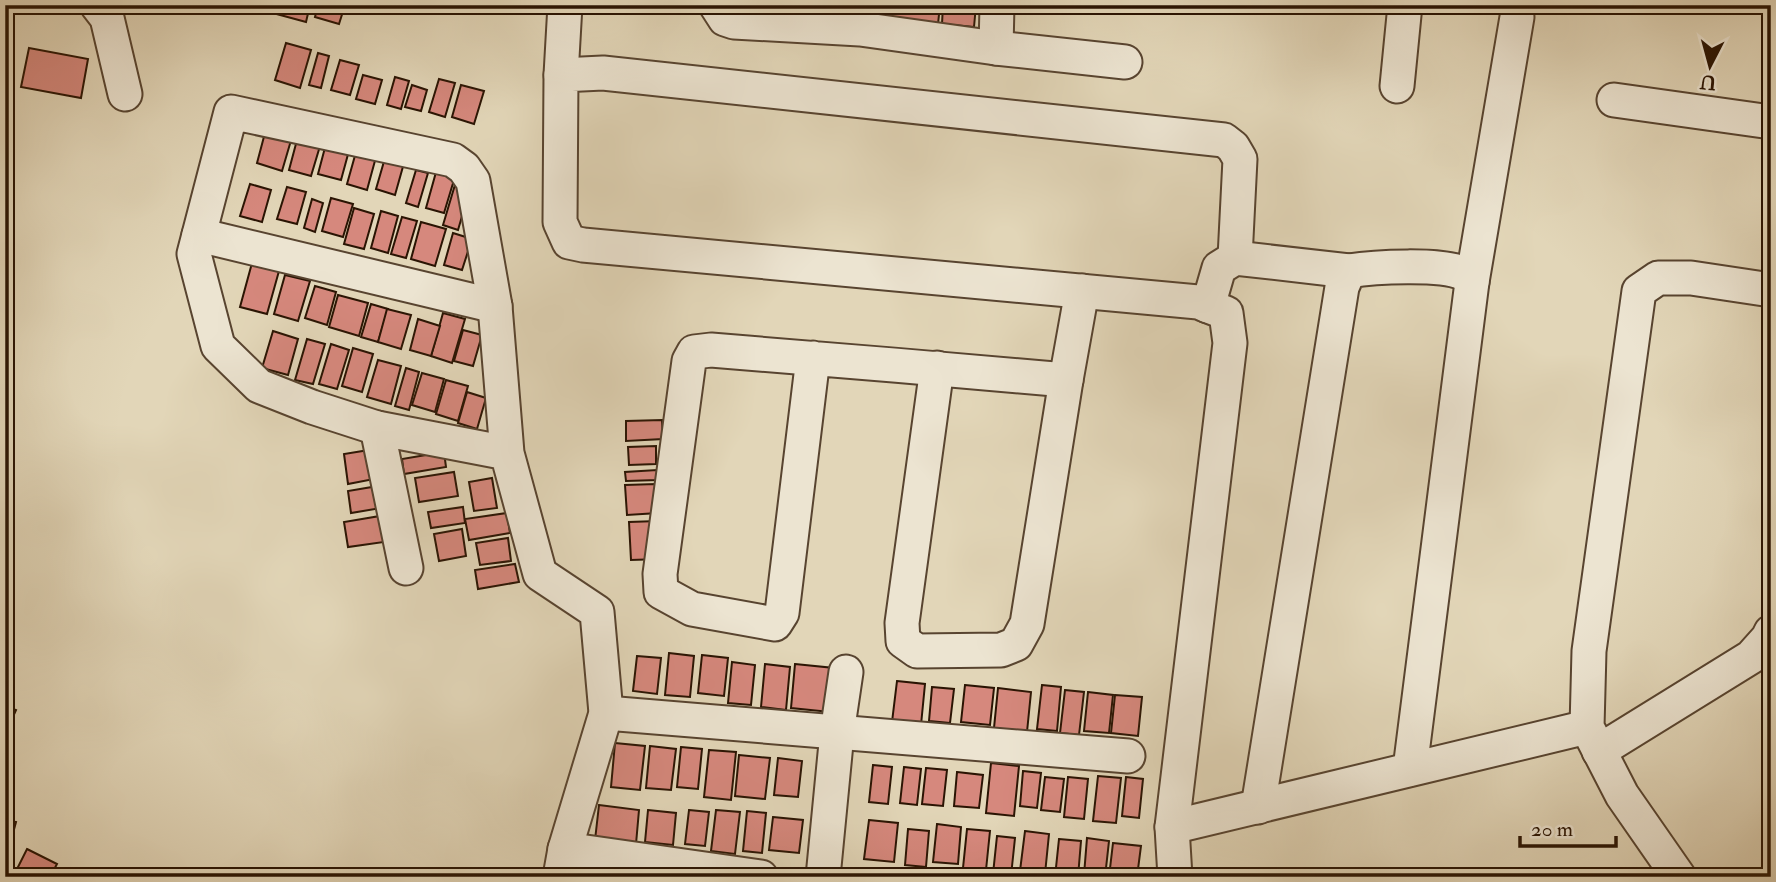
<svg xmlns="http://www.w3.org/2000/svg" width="1776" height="882" font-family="'IM FELL Double Pica',serif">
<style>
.building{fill:#d6887d;stroke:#2a1403;stroke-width:2}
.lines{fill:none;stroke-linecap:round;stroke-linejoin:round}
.street-casing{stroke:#584430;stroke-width:37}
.street{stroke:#ece4d1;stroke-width:33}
</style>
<rect width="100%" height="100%" fill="#e2d6b8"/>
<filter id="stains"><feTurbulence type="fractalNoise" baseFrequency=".00286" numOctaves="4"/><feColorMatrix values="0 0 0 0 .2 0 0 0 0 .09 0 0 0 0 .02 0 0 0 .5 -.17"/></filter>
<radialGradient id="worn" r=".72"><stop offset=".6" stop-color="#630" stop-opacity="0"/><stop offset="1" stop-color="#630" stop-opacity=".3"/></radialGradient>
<!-- building -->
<g class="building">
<polygon points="259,5 310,5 306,22 258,9"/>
<polygon points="318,5 345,5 339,24 315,17"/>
<polygon points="889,5 940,5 938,24 887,20"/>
<polygon points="943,5 976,5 974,27 942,24"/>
<polygon points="286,43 311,50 300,88 275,80"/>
<polygon points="29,48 88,59 81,98 21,87"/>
<polygon points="318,53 329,56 321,88 309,85"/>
<polygon points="340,60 359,65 350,95 331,90"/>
<polygon points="363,75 382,80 375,104 356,99"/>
<polygon points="395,77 409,81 401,109 387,105"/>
<polygon points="439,79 455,83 445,117 429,112"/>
<polygon points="412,85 427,90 421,111 405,107"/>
<polygon points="461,85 484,91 474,124 452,117"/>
<polygon points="266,129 292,137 282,171 257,163"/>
<polygon points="297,140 320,146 311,176 289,170"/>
<polygon points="327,140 350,147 341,180 318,174"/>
<polygon points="356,152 376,157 367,190 347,184"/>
<polygon points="385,158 404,163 395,195 376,189"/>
<polygon points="438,165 457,170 444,213 426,208"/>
<polygon points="416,170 428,173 418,207 406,203"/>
<polygon points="457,178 472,182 458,230 443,225"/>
<polygon points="250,184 271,190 262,222 240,216"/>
<polygon points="287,187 306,192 297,224 277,219"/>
<polygon points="331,198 353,204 343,237 322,231"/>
<polygon points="312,199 323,203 315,232 304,228"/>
<polygon points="354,208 374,214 364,249 344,244"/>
<polygon points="381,211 398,216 388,253 371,248"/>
<polygon points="402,217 417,221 406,258 391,254"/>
<polygon points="421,222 446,229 435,266 411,259"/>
<polygon points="453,233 472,239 462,270 444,265"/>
<polygon points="252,263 279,271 267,314 240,307"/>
<polygon points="285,275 310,281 298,321 274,314"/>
<polygon points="315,286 336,292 327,325 305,318"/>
<polygon points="338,295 368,303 359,336 329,327"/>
<polygon points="371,304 388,309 378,342 361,337"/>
<polygon points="387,309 411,315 401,349 378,342"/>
<polygon points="443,313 465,319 452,363 431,356"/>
<polygon points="418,319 440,326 431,356 410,350"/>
<polygon points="463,330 482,335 473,366 454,361"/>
<polygon points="273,331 298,339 288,375 262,368"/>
<polygon points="307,339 325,344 313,384 295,380"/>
<polygon points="331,344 349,350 337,389 319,384"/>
<polygon points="353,348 373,354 362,392 342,386"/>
<polygon points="378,360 401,366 391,404 367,397"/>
<polygon points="406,368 419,372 409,410 395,406"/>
<polygon points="422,373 444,379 435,412 412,405"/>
<polygon points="446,380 468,386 458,421 436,414"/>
<polygon points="467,392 486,398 477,429 458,423"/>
<polygon points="662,420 663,439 626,441 626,421"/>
<polygon points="656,446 656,464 629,465 628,447"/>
<polygon points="369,450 374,479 348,484 344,454"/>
<polygon points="444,452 446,467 404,474 402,459"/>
<polygon points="657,470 658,480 626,481 625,472"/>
<polygon points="454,472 458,496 419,502 415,478"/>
<polygon points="492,478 497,508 474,511 469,482"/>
<polygon points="656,484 658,513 627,515 625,485"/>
<polygon points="378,486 381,508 351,513 348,491"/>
<polygon points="463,507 465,523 431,528 428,512"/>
<polygon points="507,513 510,533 469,540 465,519"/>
<polygon points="380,516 384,542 348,547 344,522"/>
<polygon points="658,521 660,559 631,560 629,522"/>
<polygon points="462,529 466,556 439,561 434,534"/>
<polygon points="508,538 511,561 480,565 476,543"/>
<polygon points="515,564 519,582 478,589 475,570"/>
<polygon points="669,653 694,656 690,697 665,695"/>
<polygon points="702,655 728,658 724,696 698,693"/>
<polygon points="637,656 661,658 657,694 633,691"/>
<polygon points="732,662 755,665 751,705 728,703"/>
<polygon points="765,664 790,667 786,710 761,707"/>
<polygon points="795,664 834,668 830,712 791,708"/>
<polygon points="897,681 925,684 921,725 892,722"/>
<polygon points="965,685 994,688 990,725 961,722"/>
<polygon points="1042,685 1061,687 1057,731 1037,729"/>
<polygon points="932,687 954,689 950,723 929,721"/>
<polygon points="998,688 1031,692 1027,732 994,728"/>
<polygon points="1065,690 1084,692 1079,735 1060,733"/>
<polygon points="1088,692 1113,695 1109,733 1084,731"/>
<polygon points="1115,695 1142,697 1138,736 1111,733"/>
<polygon points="5,706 16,710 8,728 5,727"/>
<polygon points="615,743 645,746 640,790 611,787"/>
<polygon points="650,746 676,749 671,790 646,788"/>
<polygon points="681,747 702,749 698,789 677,787"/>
<polygon points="709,750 736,752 731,800 704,797"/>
<polygon points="739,755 770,758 765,799 735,796"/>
<polygon points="778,758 802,761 798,797 774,795"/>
<polygon points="991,763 1019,766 1014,816 986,813"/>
<polygon points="873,765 892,767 888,804 869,802"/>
<polygon points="904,767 921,769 917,805 900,803"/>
<polygon points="926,768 947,770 943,806 922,804"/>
<polygon points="1023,771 1041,773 1037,808 1020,806"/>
<polygon points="957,772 983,775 979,808 954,806"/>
<polygon points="1098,776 1121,778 1116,823 1093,821"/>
<polygon points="1045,777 1064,779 1060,812 1041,810"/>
<polygon points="1068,777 1088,779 1084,819 1064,817"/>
<polygon points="1126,777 1143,779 1139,818 1122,816"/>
<polygon points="599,805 639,810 636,844 595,840"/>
<polygon points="648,810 676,813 673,845 645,842"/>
<polygon points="689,810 709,812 705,846 685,844"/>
<polygon points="716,810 740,812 735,854 711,851"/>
<polygon points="747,811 766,813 762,853 743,851"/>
<polygon points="773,817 803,820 799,853 769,850"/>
<polygon points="5,820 16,822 12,837 5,835"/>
<polygon points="869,820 898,823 894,862 864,859"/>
<polygon points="937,824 961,827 958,864 933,862"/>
<polygon points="908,829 929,831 926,867 905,865"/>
<polygon points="967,829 990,831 986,870 963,868"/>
<polygon points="1025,831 1049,834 1045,874 1020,871"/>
<polygon points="997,836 1015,838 1011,876 993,874"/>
<polygon points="1087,838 1109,841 1105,877 1084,875"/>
<polygon points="1059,839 1081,841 1078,877 1055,877"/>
<polygon points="1113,843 1141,846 1137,877 1109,877"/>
<polygon points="27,849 57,864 50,877 13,877"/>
</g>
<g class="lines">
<defs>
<g id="street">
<polyline points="97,5 107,18 125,94"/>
<polyline points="716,5 725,19 734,22 860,29 996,48 1125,62"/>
<polyline points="996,48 997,5"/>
<polyline points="561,75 565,5"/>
<polyline points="1397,86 1405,5"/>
<polyline points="1614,100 1771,122"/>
<polyline points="199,235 495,306"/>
<polyline points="1472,282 1517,17"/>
<polyline points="1208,306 1219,268 1235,258 1349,271"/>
<path d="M813 358 782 613 775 624 692 609 661 592 660 574 689 361 694 352 711 350C829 360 948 369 1066 380L1082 291"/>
<polyline points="937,368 902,623 903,641 917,651 1001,650 1016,644 1027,624 1066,380"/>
<polyline points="377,428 406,568"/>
<polyline points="507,453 377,428 312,407 259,386 218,346 194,254 231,112 453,160 464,168 473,181 495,306 507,453 540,574 597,612 606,713 565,849 560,877"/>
<polyline points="606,713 1128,756"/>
<polyline points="1599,751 1751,657 1768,638 1771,632"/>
<path d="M1258 807 1342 287 1349 271C1373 267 1443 263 1464 274 1466 276 1470 280 1472 282L1410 769"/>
<polyline points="1172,827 1587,727"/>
<polyline points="565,849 761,877"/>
<polyline points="823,877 837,733 846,672"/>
<polyline points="1175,877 1172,827 1230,343 1226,313 1198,302 583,245 569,242 560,222 561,75 603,73 1224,140 1233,147 1240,159 1235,258"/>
<polyline points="1679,877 1622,795 1587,727 1589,651 1639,291 1658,278 1691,278 1771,290"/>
</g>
</defs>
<!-- street casing -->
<use href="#street" class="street-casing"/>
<!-- street -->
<use href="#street" class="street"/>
</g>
<!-- margin -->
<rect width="1776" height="882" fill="none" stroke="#e2d6b8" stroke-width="28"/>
<rect x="7" y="7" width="1762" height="868" fill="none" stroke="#2a1403" stroke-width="3.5"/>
<rect x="14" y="14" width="1748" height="854" fill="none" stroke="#2a1403" stroke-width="2"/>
<!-- north arrow -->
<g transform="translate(1710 66) rotate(186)" stroke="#ece4d1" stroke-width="5" paint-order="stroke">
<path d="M0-5L12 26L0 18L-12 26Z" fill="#2a1403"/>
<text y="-10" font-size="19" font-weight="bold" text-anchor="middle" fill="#2a1403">U</text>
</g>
<!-- scale -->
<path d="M1520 836v10h96v-10" fill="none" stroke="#2a1403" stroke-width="3.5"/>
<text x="1531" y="836" font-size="21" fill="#2a1403" stroke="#ece4d1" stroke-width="5" paint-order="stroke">20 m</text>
<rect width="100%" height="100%" filter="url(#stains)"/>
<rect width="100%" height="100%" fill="url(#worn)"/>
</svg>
